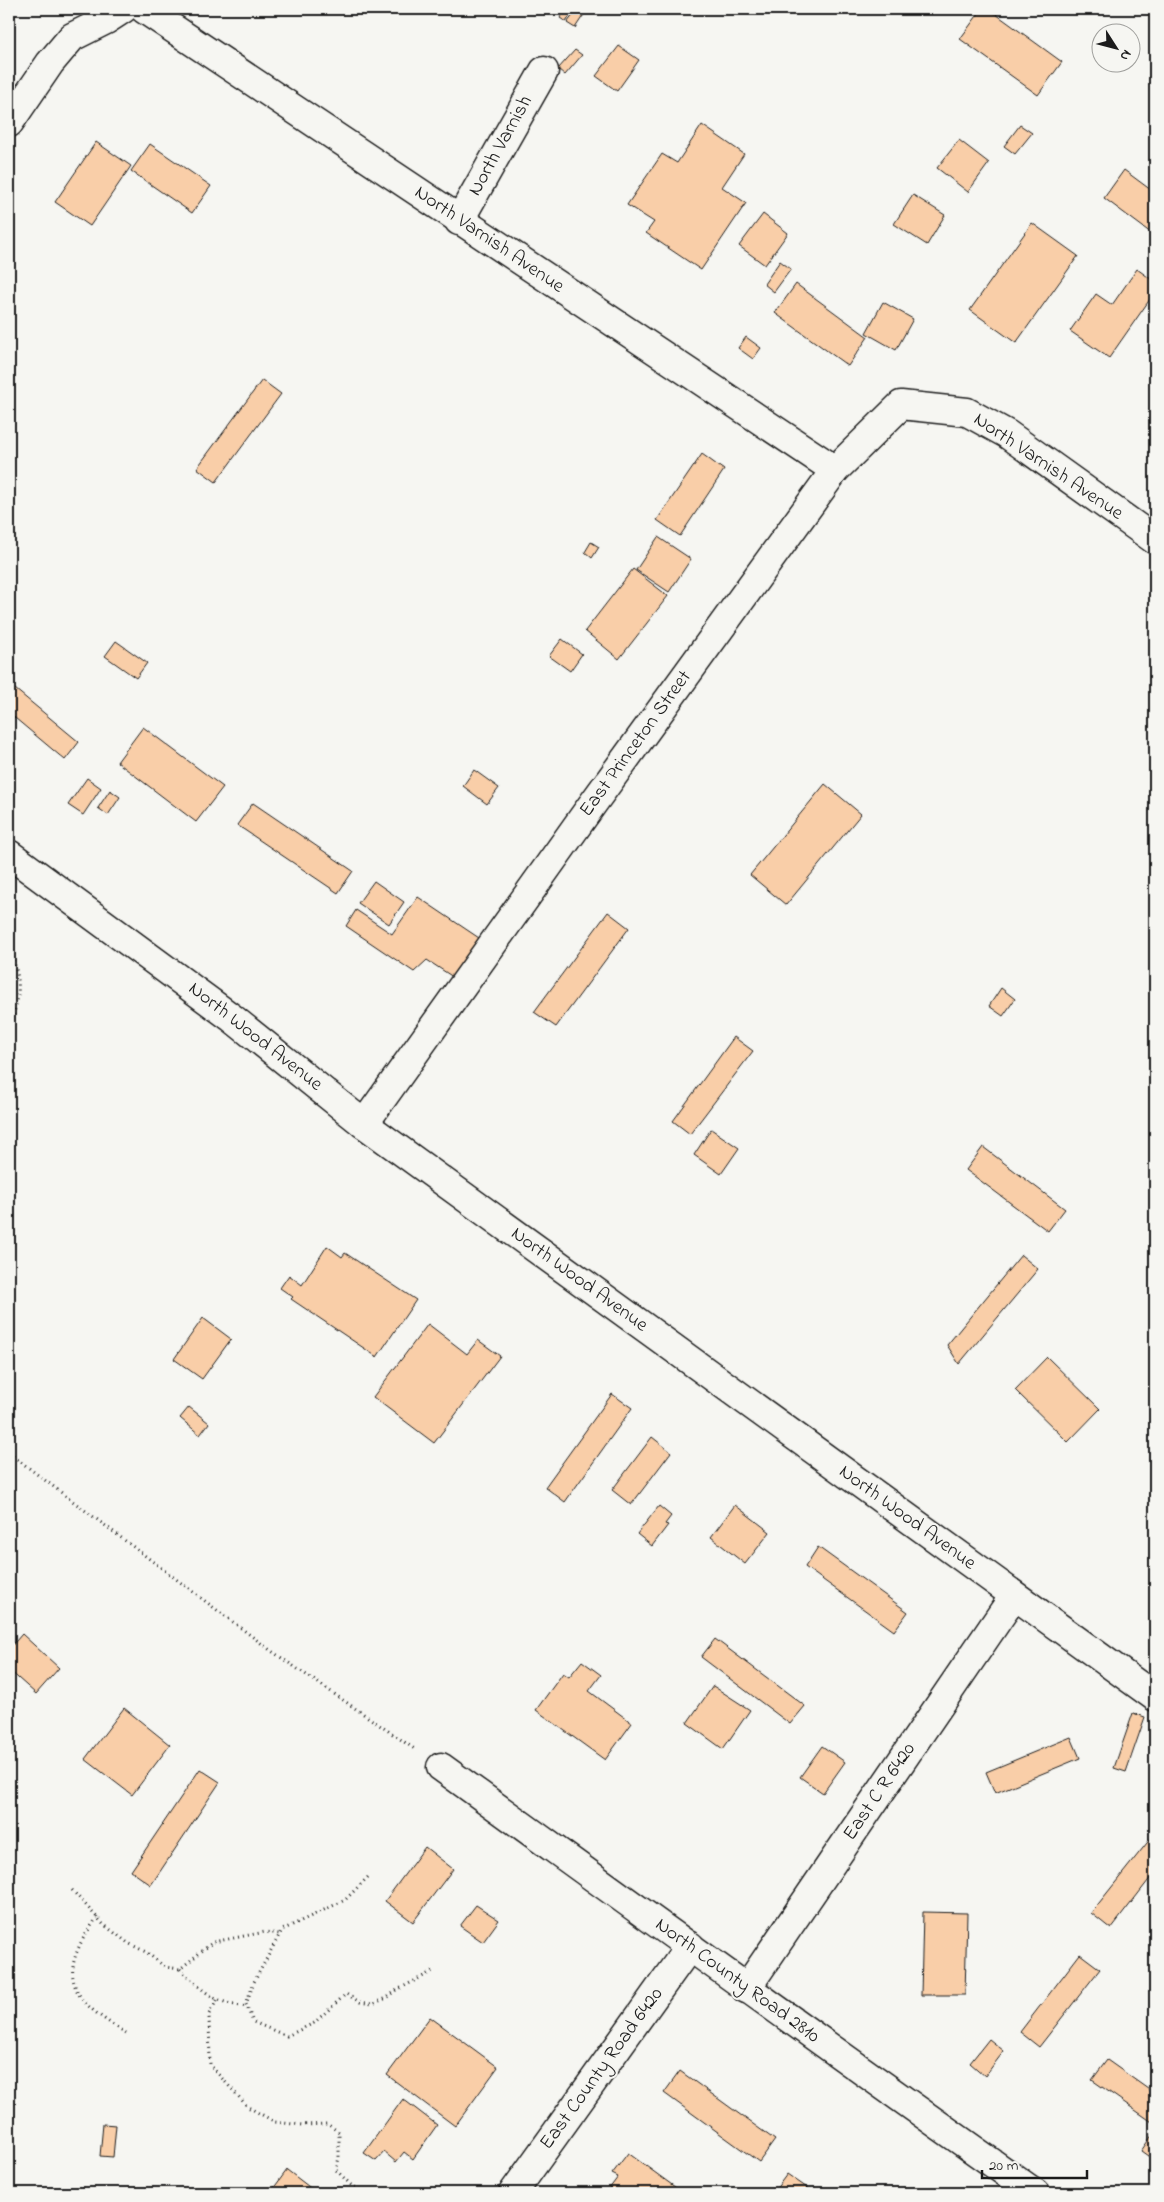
<svg xmlns="http://www.w3.org/2000/svg" width="1164" height="2202" font-family="'Indie Flower',sans-serif">
<style>
.building{fill:#f9cea8;stroke:#1c1c1c}
.lines{fill:none;stroke-linecap:round;stroke-linejoin:round}
.minor-casing{stroke:#1c1c1c;stroke-width:31}
.path{stroke:#1c1c1c;stroke-width:3;stroke-dasharray:1 4;stroke-linecap:butt}
.minor{stroke:#f6f6f2;stroke-width:28}
.labels{text-anchor:middle;dominant-baseline:central;stroke-width:4;stroke-linejoin:round;paint-order:stroke}
.street-label{font-size:20px;fill:#1c1c1c;stroke:#f6f6f2}
</style>
<rect width="100%" height="100%" fill="#f6f6f2"/>
<filter id="ink" filterUnits="userSpaceOnUse"><feTurbulence type="fractalNoise" baseFrequency=".02" numOctaves="2"/><feDisplacementMap in="SourceGraphic" scale="10" xChannelSelector="R" yChannelSelector="G"/><feConvolveMatrix kernelMatrix="1 2 1 2 8 2 1 2 1" color-interpolation-filters="sRGB"/></filter>
<g filter="url(#ink)">
<!-- building -->
<g class="building">
<polygon points="563,9 585,9 587,10 575,28 567,23 574,14 572,13 566,22 560,18 565,10"/>
<polygon points="982,9 989,9 1062,62 1038,95 960,39"/>
<polygon points="619,46 639,60 617,91 596,76"/>
<polygon points="575,50 582,55 565,75 558,69"/>
<polygon points="702,125 744,154 722,187 746,203 701,270 646,233 654,222 627,205 662,154 677,163"/>
<polygon points="1020,125 1032,133 1015,154 1004,146"/>
<polygon points="959,140 989,163 968,192 937,168"/>
<polygon points="96,142 131,166 90,226 55,202"/>
<polygon points="150,144 211,186 192,213 131,171"/>
<polygon points="1124,170 1155,193 1155,236 1104,198"/>
<polygon points="913,195 945,215 927,245 894,224"/>
<polygon points="763,214 788,233 765,265 739,246"/>
<polygon points="1032,223 1078,256 1016,343 970,310"/>
<polygon points="780,261 791,269 774,292 764,284"/>
<polygon points="1137,269 1155,282 1155,292 1109,358 1070,331 1096,294 1112,305"/>
<polygon points="796,284 868,337 848,366 775,313"/>
<polygon points="883,302 913,319 896,350 866,333"/>
<polygon points="746,337 761,348 753,359 738,348"/>
<polygon points="262,380 281,394 216,482 197,468"/>
<polygon points="702,454 724,470 680,536 657,520"/>
<polygon points="658,537 691,559 669,592 636,570"/>
<polygon points="591,542 599,547 592,558 585,552"/>
<polygon points="633,569 668,596 619,659 585,631"/>
<polygon points="562,639 582,654 570,671 549,656"/>
<polygon points="116,641 147,663 136,678 105,656"/>
<polygon points="9,684 79,742 65,760 9,713"/>
<polygon points="143,727 223,787 196,822 117,762"/>
<polygon points="474,770 499,788 487,804 463,786"/>
<polygon points="87,778 101,788 83,815 68,805"/>
<polygon points="825,784 861,814 786,905 750,875"/>
<polygon points="110,790 120,797 108,815 98,808"/>
<polygon points="253,803 353,871 338,893 237,825"/>
<polygon points="374,881 404,902 389,924 358,903"/>
<polygon points="418,897 485,942 459,981 427,960 414,972 346,926 356,910 392,934"/>
<polygon points="608,912 629,928 556,1027 534,1012"/>
<polygon points="1001,988 1015,999 1003,1016 989,1006"/>
<polygon points="734,1037 753,1051 690,1134 673,1121"/>
<polygon points="711,1129 739,1148 721,1174 694,1155"/>
<polygon points="983,1147 1065,1209 1048,1231 966,1170"/>
<polygon points="327,1246 342,1257 345,1253 416,1300 377,1357 291,1299 293,1297 280,1288 289,1275 302,1285"/>
<polygon points="1021,1255 1038,1269 959,1364 947,1345"/>
<polygon points="203,1318 231,1339 202,1379 174,1359"/>
<polygon points="428,1324 467,1354 478,1340 500,1356 434,1443 373,1397"/>
<polygon points="1047,1357 1100,1409 1068,1442 1015,1390"/>
<polygon points="612,1394 632,1408 565,1502 545,1487"/>
<polygon points="189,1407 209,1423 200,1435 180,1418"/>
<polygon points="652,1437 671,1452 631,1505 612,1490"/>
<polygon points="735,1505 770,1532 745,1564 711,1537"/>
<polygon points="659,1506 671,1516 665,1524 668,1525 652,1546 637,1534"/>
<polygon points="818,1547 908,1612 894,1631 805,1567"/>
<polygon points="22,1634 59,1668 36,1694 9,1670 9,1649"/>
<polygon points="715,1639 805,1706 790,1724 701,1657"/>
<polygon points="582,1661 601,1675 589,1691 632,1723 605,1760 536,1710 563,1673 569,1677"/>
<polygon points="713,1686 750,1710 723,1749 687,1723"/>
<polygon points="124,1708 170,1745 132,1795 85,1759"/>
<polygon points="1133,1713 1145,1717 1126,1772 1114,1768"/>
<polygon points="1071,1737 1080,1758 995,1793 986,1772"/>
<polygon points="822,1746 845,1762 823,1793 800,1777"/>
<polygon points="200,1769 220,1782 151,1885 131,1871"/>
<polygon points="1155,1833 1155,1872 1111,1929 1091,1913"/>
<polygon points="425,1847 453,1869 413,1922 385,1901"/>
<polygon points="476,1905 499,1920 483,1942 460,1926"/>
<polygon points="923,1912 967,1913 965,1995 921,1995"/>
<polygon points="1080,1954 1100,1969 1039,2047 1020,2032"/>
<polygon points="430,2017 498,2067 455,2126 387,2075"/>
<polygon points="989,2039 1004,2051 985,2076 970,2063"/>
<polygon points="1107,2060 1155,2094 1155,2124 1092,2080"/>
<polygon points="680,2071 775,2140 759,2162 664,2093"/>
<polygon points="403,2099 437,2125 413,2159 404,2152 396,2162 384,2152 376,2161 364,2153"/>
<polygon points="103,2124 116,2125 113,2157 100,2156"/>
<polygon points="1155,2131 1155,2161 1141,2151"/>
<polygon points="628,2153 679,2190 677,2193 606,2193 618,2177 612,2174"/>
<polygon points="287,2170 317,2193 270,2193"/>
<polygon points="787,2174 813,2192 812,2193 773,2193"/>
</g>
<g class="lines">
<defs>
<g id="minor">
<polyline points="144,9 835,470"/>
<polyline points="9,123 50,63 72,37 106,20 123,9"/>
<polyline points="459,221 544,71"/>
<polyline points="9,854 232,1018 364,1124 1155,1697"/>
<polyline points="364,1124 594,802 835,470 901,405 967,412 1007,434 1155,540"/>
<path d="M441 1767C639 1910 835 2053 1035 2193"/>
<polyline points="746,1989 1014,1596"/>
<polyline points="513,2193 690,1946"/>
</g>
</defs>
<!-- minor casing -->
<use href="#minor" class="minor-casing"/>
<!-- path -->
<g class="path">
<path d="M9 951C23 979 20 999 9 1026"/>
<polyline points="9,1453 270,1650 416,1750"/>
<polyline points="368,1877 345,1900 282,1930 254,1982 246,2004 253,2022 287,2036 314,2023 346,1994 360,2002 372,2004 387,1998 397,1990 435,1970"/>
<polyline points="72,1890 103,1924 128,1943 146,1952 165,1967 180,1969 213,1942 265,1932 280,1934"/>
<path d="M97 1917C91 1927 83 1937 79 1947 58 1992 93 2012 126 2033"/>
<path d="M180 1969C204 1992 214 2003 248 2007"/>
<polyline points="217,2000 209,2014 210,2065 248,2107 275,2122 302,2125 327,2124 339,2132 339,2158 336,2170 351,2185 366,2193"/>
</g>
<!-- minor -->
<use href="#minor" class="minor"/>
</g>
</g>
<g class="labels">
<!-- street labels -->
<g class="street-label">
<text transform="translate(501 146) rotate(-61)">North Varnish</text>
<text transform="translate(489 240) rotate(34)">North Varnish Avenue</text>
<text transform="translate(1048 467) rotate(34)">North Varnish Avenue</text>
<text transform="translate(636 744) rotate(-54)">East Princeton Street</text>
<text transform="translate(255 1037) rotate(38)">North Wood Avenue</text>
<text transform="translate(579 1280) rotate(36)">North Wood Avenue</text>
<text transform="translate(907 1518) rotate(36)">North Wood Avenue</text>
<text transform="translate(880 1792) rotate(-56)">East C R 6420</text>
<text transform="translate(737 1981) rotate(36)">North County Road 2810</text>
<text transform="translate(602 2069) rotate(-54)">East County Road 6420</text>
</g>
</g>
<!-- margin -->
<rect width="1164" height="2202" fill="none" stroke="#f6f6f2" stroke-width="30"/>
<rect x="15" y="15" width="1134" height="2172" fill="none" stroke="#1c1c1c" stroke-width="2" filter="url(#ink)"/>
<!-- north arrow -->
<g transform="translate(1116 48) rotate(126)"><circle r="24" fill="#f6f6f2" stroke="#9f9f9c"/>
<path d="M0-4L9 19L0 12L-9 19Z" fill="#1c1c1c"/>
<text y="-8" font-size="14" font-weight="bold" text-anchor="middle" fill="#1c1c1c">N</text>
</g>
<!-- scale -->
<path d="M982 2170v8h105v-8" fill="none" stroke="#1c1c1c" stroke-width="2.5"/>
<text x="989" y="2170" font-size="15" fill="#1c1c1c" stroke="#f6f6f2" stroke-width="4" paint-order="stroke">20 m</text>
</svg>
